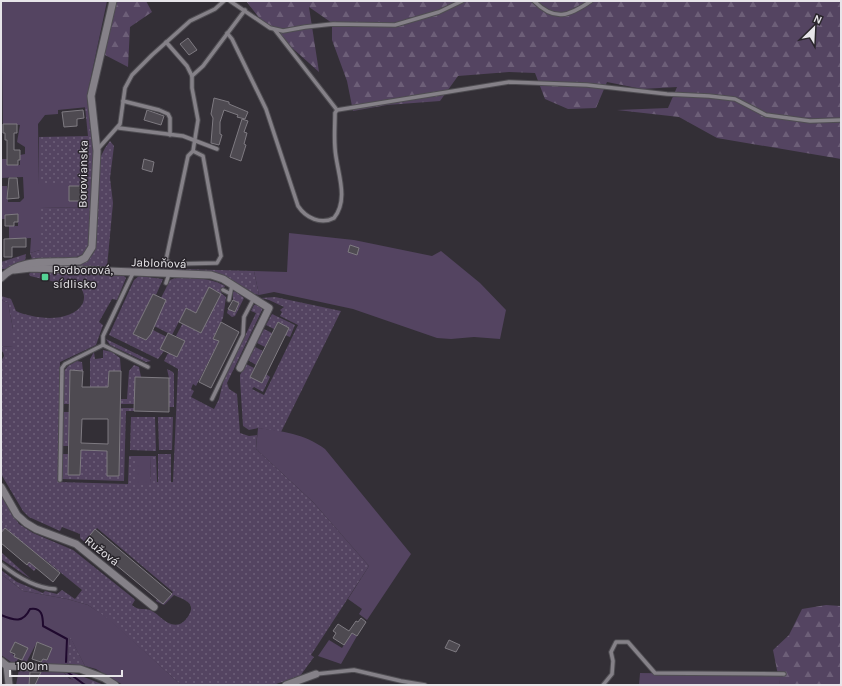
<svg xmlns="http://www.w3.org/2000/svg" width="842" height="686" font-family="Karla,sans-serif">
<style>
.grass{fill:url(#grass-dots)}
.forest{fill:url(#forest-firs)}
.garden{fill:#544461}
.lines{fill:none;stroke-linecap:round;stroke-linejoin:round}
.stream{stroke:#1f092e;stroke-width:2}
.building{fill:#4e4a51;stroke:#7e7a81;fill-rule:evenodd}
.service-casing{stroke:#4f4d52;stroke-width:5.5}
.minor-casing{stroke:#4f4d52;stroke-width:9}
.service{stroke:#858188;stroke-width:3.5}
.minor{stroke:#858188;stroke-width:7}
.poi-dot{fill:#54d395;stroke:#29252b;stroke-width:1.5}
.labels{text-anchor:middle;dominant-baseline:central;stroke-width:3;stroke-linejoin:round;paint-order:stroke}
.street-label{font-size:12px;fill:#e7e5e9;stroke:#29252b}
.poi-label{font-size:12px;fill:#e7e5e9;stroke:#29252b;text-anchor:start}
</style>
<defs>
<pattern id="grass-dots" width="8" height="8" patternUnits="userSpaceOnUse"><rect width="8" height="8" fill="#544461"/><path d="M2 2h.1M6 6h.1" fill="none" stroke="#6d5f78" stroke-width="1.8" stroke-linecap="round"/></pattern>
<pattern id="forest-firs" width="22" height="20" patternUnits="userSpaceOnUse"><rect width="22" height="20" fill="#544461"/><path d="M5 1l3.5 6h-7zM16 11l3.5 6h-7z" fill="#6d5f78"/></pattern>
</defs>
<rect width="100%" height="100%" fill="#332f36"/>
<!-- grass -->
<g class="grass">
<polygon points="85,107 88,107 93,152 92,184 39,184 39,137 88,136"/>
<path d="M110 141 114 146 110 178 113 203 107 267 254 271 259 295 255 294 227 277 49 267V264C68 265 90 270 96 246L100 158 105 148Z"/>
<path d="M91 207C90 219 92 234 89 245 84 265 47 258 32 259L30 253 40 250V208Z"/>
<polygon points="26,254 25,261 5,269 1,269 1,262"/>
<path d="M31 272 124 276 126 278 117 300 112 299 99 322 103 325 96 345 60 362 58 482 128 484 129 456H135V484H150L151 456H156L157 482H158V454H171V482H173L178 369 164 361 168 353 177 357 185 341 176 336 188 313 189 327 201 333 221 294 209 287 196 313 186 308 172 335 154 326 161 298 170 280C182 274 214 279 225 286L221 293 226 297 223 318 213 338 219 341 196 386 193 384 191 389 194 391 191 397 214 409 219 399 223 382 256 313 251 311 254 305 258 304 263 308 227 383 229 389 237 394 240 433 249 436 257 435 256 449 313 502 369 566 311 655 314 657 300 676 273 685H181L109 620 88 605 67 599 23 591 1 574V570L17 582 43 593 45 591 57 594 62 590 75 599 82 590 44 559 34 571 27 565 36 554 5 528 1 533V496L19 524 33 533 73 550 133 598 135 600 132 605C138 611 145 608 150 610 160 614 167 628 180 624 184 622 187 618 189 615 196 602 184 600 174 595L164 605 156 601 157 599 163 604 173 592 97 528 86 539 93 545 91 547 80 538V534L62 527 60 531 29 517 23 511 1 474V361L4 356 3 352 1 351V346L13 347V329L8 303 1 300V296L11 299 16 311C33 319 72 324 83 303 85 297 84 293 81 288L30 276 29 274Z"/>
<polygon points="139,276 163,279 156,295 153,294 133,334 146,340 153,330 167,337 161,349 164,351 158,359 109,335 134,280"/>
<polygon points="235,291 244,298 235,316 232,317 227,313 228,309 235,312 239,303 233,300 233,292"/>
<polygon points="275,297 341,311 281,432 258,428 249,430 243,426 240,380 240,375 246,364 254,368 250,377 266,374 270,377 263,392 254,387 252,389 264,395 298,325 280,316 282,312 280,310 284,307 269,300 261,298"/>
<polygon points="272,314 295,325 290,337 285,335 289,328 278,322 274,329 266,325"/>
<polygon points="264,329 272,333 265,347 257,343"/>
<polygon points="106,339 151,361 146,362 110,345"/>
<polygon points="255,347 263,351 256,365 248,360"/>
<polygon points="103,350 112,352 120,358 121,371 109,371 108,387 90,387 90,359 94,352 95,359 103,358"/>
<polygon points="77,361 82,362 83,371 70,370 69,404 64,404 64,371 68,366"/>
<polygon points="134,365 139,367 141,377 135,377 134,404 121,404 121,399 127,399 129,371"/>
<polygon points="167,369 173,372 174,374 174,407 169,407 169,378"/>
<polygon points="121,408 134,408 134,411 126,411 124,481 62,479 63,454 68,454 68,475 80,475 81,450 107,451 107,476 119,476"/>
<polygon points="63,412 69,412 68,446 63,446"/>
<polygon points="131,417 155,417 156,451 130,450"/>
<polygon points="158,417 173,417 172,450 159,450"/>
<polygon points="1,552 31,579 1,559"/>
<polygon points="70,636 85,666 67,664"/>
</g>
<!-- forest -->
<g class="forest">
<polygon points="117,1 146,1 152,12 130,27 128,67 103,54"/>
<polygon points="246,1 841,1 841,159 717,138 679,117 617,110 668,108 677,87 642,89 607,82 596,108 568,109 545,99 535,73 509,72 458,76 440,101 387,105 353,111 347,81 332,40 332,23 309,7 319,72 261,20"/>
<polygon points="826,605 841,606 841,685 780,685 773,650 789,635 802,609"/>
<path d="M64 669 104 685C87 685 74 684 62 671Z"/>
</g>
<!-- garden -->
<g class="garden">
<polygon points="1,1 107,1 87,96 88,107 58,110 58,114 45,115 38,124 39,184 92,184 91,207 40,208 40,250 30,253 31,238 9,239 9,226 18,226 18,215 6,215 5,219 1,219 1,186 7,186 8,202 20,202 24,198 23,177 1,178 1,159 7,159 8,165 20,165 20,155 25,154 25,147 17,142 20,125 3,124"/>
<polygon points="289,233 354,240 432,256 441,251 480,283 506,310 500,339 474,337 451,339 437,338 353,309 274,292 259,295 254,271 287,272"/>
<polygon points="1,300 8,303 13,329 13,347 1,346"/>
<path d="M258 428C282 431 305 434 325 449L411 554 367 620 359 614 362 609 348 599 369 566 313 502 256 449Z"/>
<polygon points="135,456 151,456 150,484 135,484"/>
<polygon points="1,574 23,591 67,599 88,605 109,619 181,685 123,685 96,669 85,666 70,637 67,664 40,664 43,659 47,660 52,648 37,642 26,663 21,663 23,658 20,656 24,647 15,642 10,652 18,659 16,663 11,662 1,655"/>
<polygon points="352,633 357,636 341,664 318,656 329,640 342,648"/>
<polygon points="19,669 62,671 70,679 78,680 84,685 16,685"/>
<polygon points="640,673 779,675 780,685 639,685"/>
</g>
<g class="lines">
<!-- stream -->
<g class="stream">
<path d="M1 615C15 621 23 623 30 609 42 607 43 616 43 626L67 639 66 662"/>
<polyline points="66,671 85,685"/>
</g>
</g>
<!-- building -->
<g class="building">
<polygon points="188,38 197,50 189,55 180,44"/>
<polygon points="214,98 229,102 229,104 248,112 245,119 237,117 238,115 224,110 220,122 220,134 222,135 219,145 211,143 213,118 211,114"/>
<polygon points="83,110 84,118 77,119 77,126 64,127 62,112"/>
<polygon points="147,110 164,116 161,125 144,120"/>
<polygon points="242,119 248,121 244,132 247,133 244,144 246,145 241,161 230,157"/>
<polygon points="3,124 17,124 17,133 14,133 14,150 20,150 20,160 18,160 18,165 7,165 7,140 5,140 5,133 3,133"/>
<polygon points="144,159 154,162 152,172 142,169"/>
<polygon points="9,178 17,178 19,198 7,199"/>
<polygon points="69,186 86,186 86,194 82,194 82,201 69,201"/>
<polygon points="18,214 18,222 14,222 14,226 5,226 5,215"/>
<polygon points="26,238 26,247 12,247 12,257 4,257 4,239"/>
<polygon points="350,245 359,248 357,255 348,252"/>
<polygon points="209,287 221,294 201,333 179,322 186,308 196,313"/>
<polygon points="153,294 166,300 151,334 146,340 133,334"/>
<polygon points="233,300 239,303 235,312 228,309"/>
<polygon points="221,322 239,332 211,388 199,382 219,341 213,339"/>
<polygon points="278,322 289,328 262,383 250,377"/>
<polygon points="168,333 185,341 177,357 160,349"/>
<path d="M70 370 83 371 82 387H108L109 371H121L119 476H107V451L81 450 80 475H68ZM82 419H108V444L81 443Z"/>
<polygon points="135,377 169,378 169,412 134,411"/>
<polygon points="5,528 60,573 53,582 29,562 27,565 1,543 1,533"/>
<polygon points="95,529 172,594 163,604 86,540"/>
<polygon points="361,618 366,622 357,636 352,633 344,645 333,638 336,633 333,631 338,624 349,631 356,621 358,622"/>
<polygon points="449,640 460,645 456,652 445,648"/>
<polygon points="15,642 28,648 22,660 14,657 15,654 10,652"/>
<polygon points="37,642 52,648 47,660 43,659 41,662 32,659"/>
<polygon points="30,672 41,672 35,685 29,685"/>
</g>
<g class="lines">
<defs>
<g id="service">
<polyline points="230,1 270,28 283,31 305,27 333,24 395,25 439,12 462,1"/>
<path d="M534 1C555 22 569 16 591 1"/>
<polyline points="275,30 337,110"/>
<path d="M227 33 232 39 266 109 298 206C306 218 321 225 334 218 350 198 336 170 335 148 334 136 335 125 335 113L337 110 509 82 587 85 667 94 709 96 735 99 766 115 810 121 841 120"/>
<polyline points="166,42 187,66 192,76 192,88 198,120 193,151 188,156 166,260 172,264 217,263 221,256 203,156 193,151"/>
<polyline points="192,76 203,66 245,10"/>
<polyline points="123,101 159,110 168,114 170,118 170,135"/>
<polyline points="119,128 183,136 217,149"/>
<polyline points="97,150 120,124 125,88 132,75 152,55 190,21 215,9 224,1"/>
<polyline points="166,283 169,274"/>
<polyline points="223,290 229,293"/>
<polyline points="229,300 232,285"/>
<polyline points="103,345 103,336 133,273"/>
<polyline points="212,399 243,335 244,317 254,298"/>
<polyline points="60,480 62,368 65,364 103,345 148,367"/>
<path d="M1 564C16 576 36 588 55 589"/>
<polyline points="316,674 354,670 401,681 425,685"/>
<polyline points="603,685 612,674 613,661 611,652 616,642 628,642 655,673 784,674"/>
</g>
<g id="minor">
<polyline points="14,270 31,268 211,275 223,279 269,308 240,368"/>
<path d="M1 278C23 256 51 264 79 261L85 258 92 247 97 151 91 96 113 1"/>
<polyline points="1,487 17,515 26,523 36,529 76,544 154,607"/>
<polyline points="1,661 7,666 80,669 104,678 115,685"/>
<polyline points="7,666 9,685"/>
<polyline points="286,685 316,674"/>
</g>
</defs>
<!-- service casing -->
<use href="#service" class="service-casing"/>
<!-- minor casing -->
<use href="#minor" class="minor-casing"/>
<!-- service -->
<use href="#service" class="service"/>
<!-- minor -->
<use href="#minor" class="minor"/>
</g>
<!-- markers -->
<rect class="poi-dot" x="41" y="273" width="8" height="8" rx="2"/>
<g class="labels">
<!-- street labels -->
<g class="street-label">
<text transform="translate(83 174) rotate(-89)">Borovianska</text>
<text transform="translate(159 263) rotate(2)">Jabloňová</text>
<text transform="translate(102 551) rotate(38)">Ružová</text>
</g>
<!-- poi labels -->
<g class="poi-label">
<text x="53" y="270">Podborová,<tspan x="53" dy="14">sídlisko</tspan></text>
</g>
</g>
<!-- border -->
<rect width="842" height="686" fill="none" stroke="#e7e5e9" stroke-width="4"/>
<!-- north arrow -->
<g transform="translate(814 28) rotate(24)" stroke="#29252b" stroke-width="3" paint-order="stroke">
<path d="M0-3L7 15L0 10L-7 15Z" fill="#e7e5e9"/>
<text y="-6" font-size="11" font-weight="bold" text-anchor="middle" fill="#e7e5e9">N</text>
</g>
<!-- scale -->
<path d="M10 670v6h112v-6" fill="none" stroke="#e7e5e9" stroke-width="2"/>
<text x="16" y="670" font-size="12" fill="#e7e5e9" stroke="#29252b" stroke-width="3" paint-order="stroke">100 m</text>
</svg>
